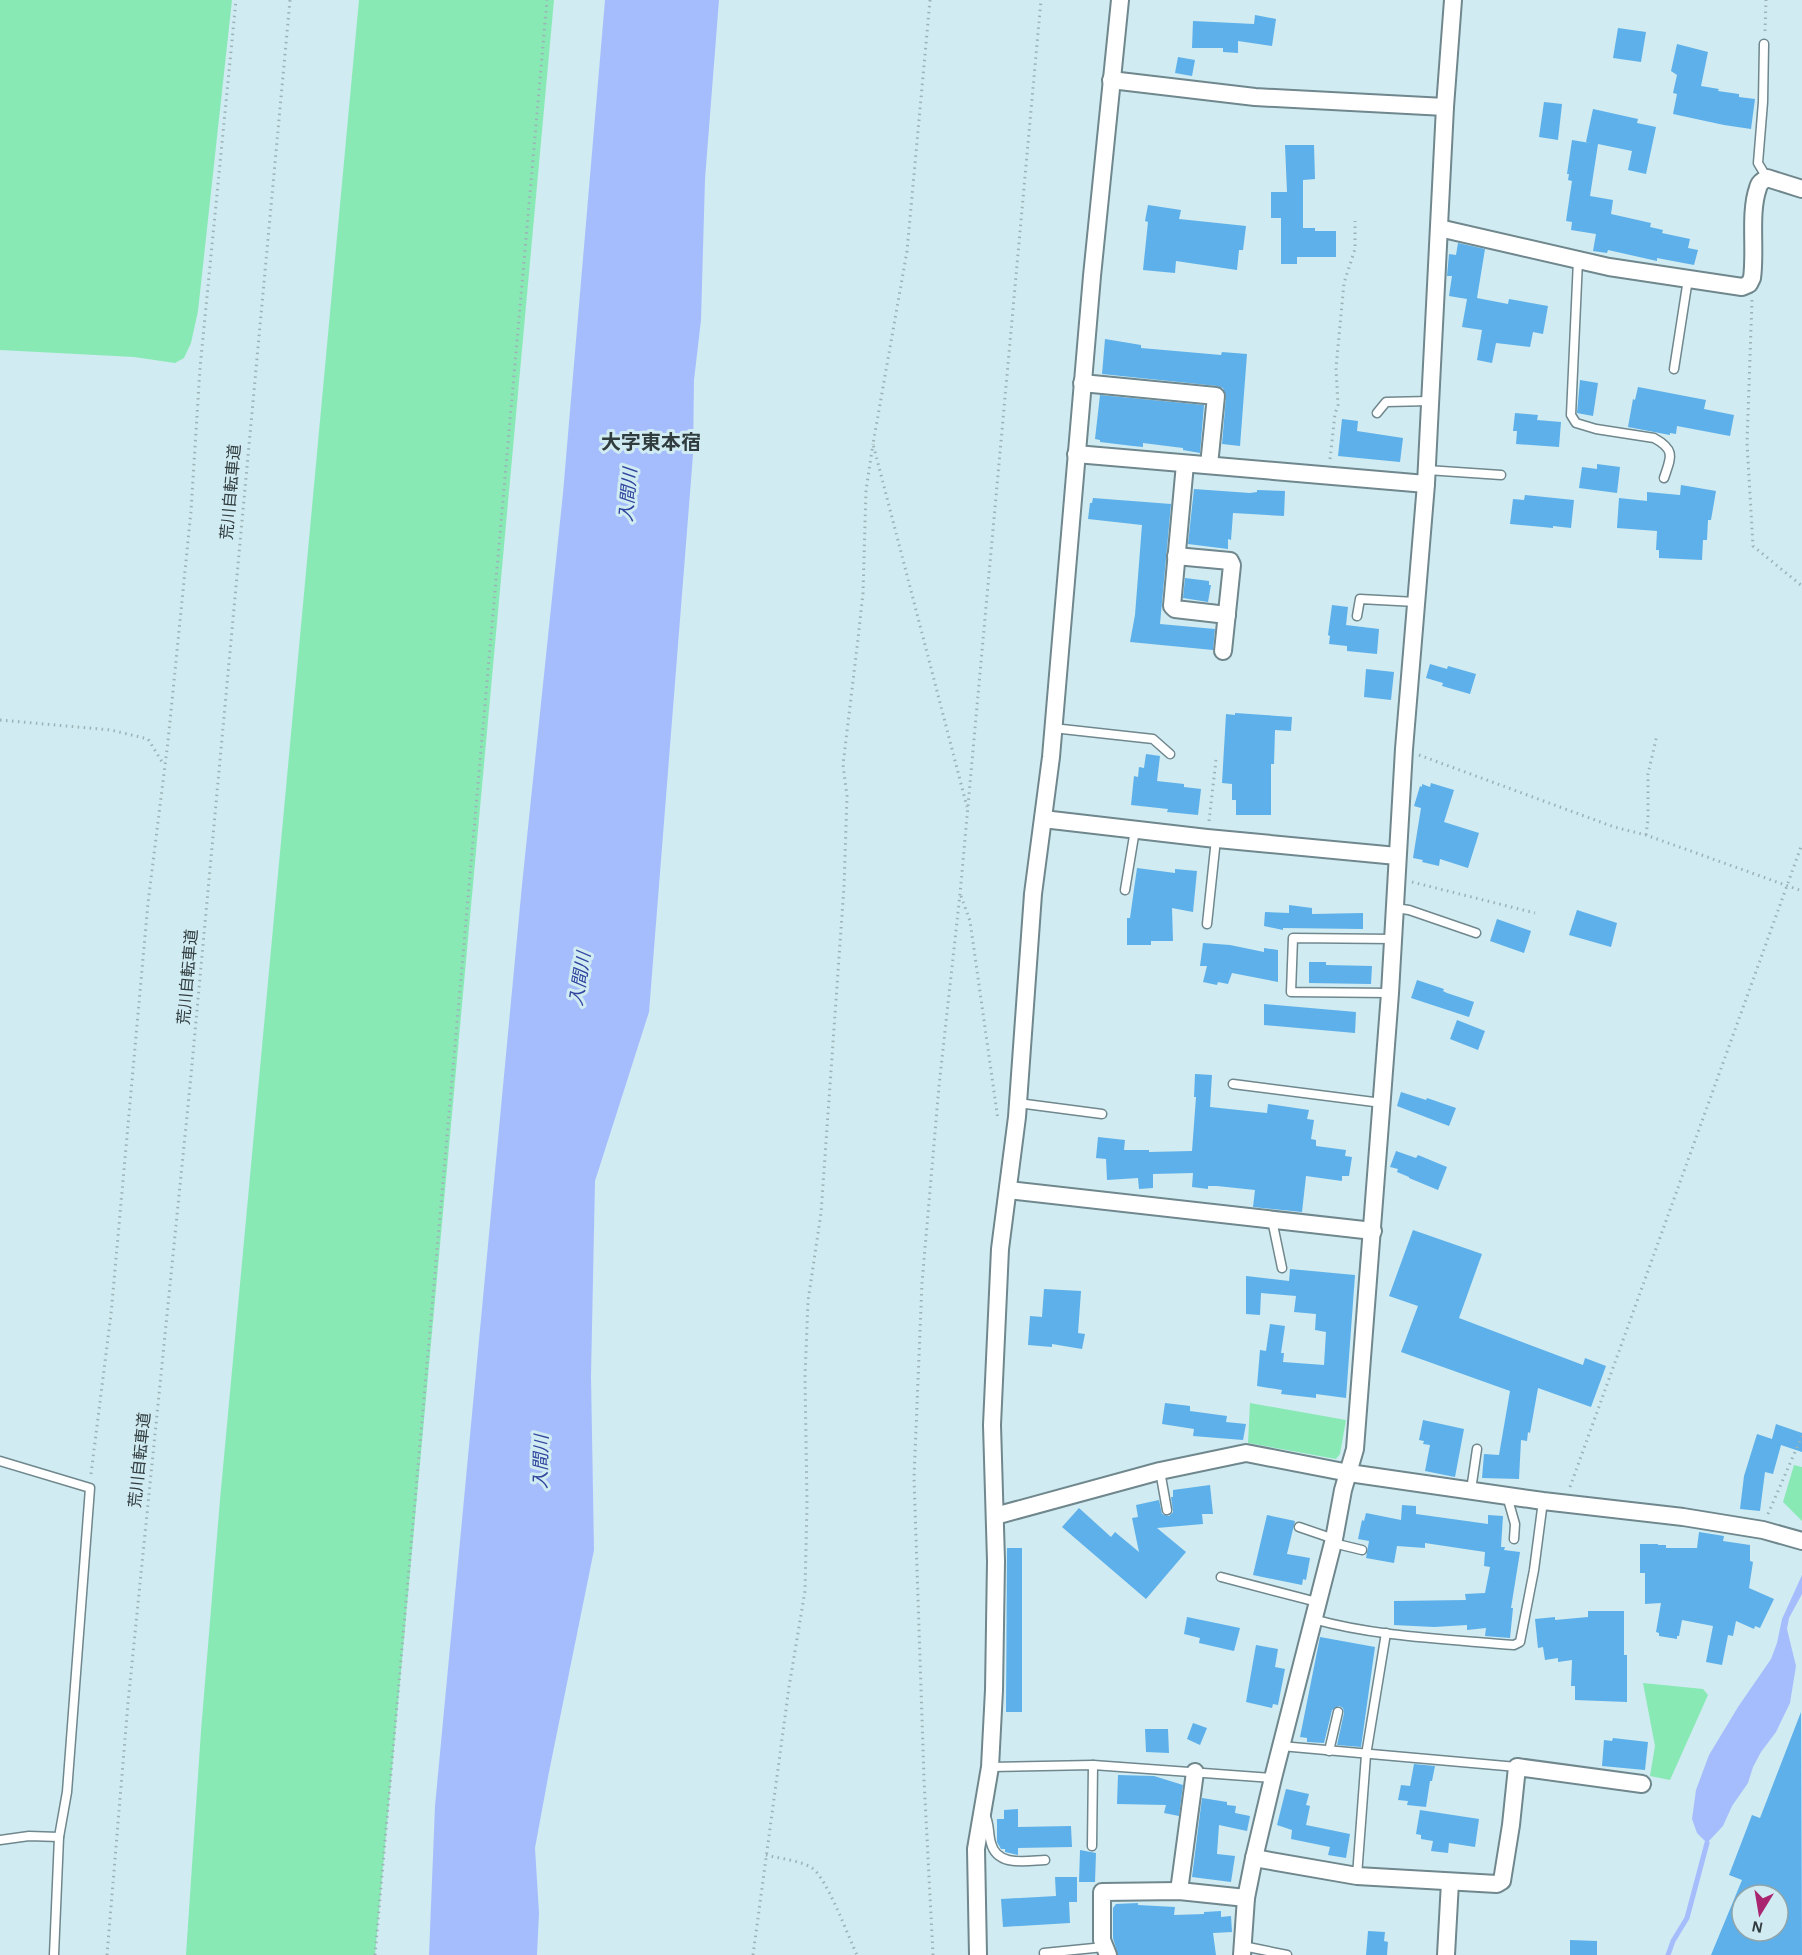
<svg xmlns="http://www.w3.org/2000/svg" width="1802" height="1955" font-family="'Alegreya Sans','Noto Sans JP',sans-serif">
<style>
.green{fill:#89e9b5}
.water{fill:#a6bdfd}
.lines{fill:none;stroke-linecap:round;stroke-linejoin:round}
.stream{stroke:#a6bdfd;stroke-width:5}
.building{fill:#5db0ea;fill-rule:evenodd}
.lane-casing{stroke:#6f878d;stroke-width:11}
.street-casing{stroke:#6f878d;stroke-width:20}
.path{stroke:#9cb2b7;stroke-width:3;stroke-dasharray:1.5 4.5;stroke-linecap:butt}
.lane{stroke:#fff;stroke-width:8}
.street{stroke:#fff;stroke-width:16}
.labels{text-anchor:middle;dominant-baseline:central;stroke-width:6;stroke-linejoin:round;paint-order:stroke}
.street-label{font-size:16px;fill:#313c3f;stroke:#d0ebf1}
.water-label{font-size:18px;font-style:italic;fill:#2f459e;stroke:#d0ebf1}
.quarter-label{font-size:20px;font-weight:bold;fill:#313c3f;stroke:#d0ebf1}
</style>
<rect width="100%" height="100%" fill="#d0ebf1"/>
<!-- green -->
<g class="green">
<polygon points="0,0 232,0 198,311 191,343 184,358 175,363 134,357 0,350"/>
<polygon points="359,0 554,0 375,1955 186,1955 201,1731 220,1500"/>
<polygon points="1250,1403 1346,1420 1340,1454 1336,1459 1248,1443"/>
<polygon points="1794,1465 1802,1467 1802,1521 1783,1502"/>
<polygon points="1643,1683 1703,1689 1708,1695 1670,1780 1650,1776 1655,1746"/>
</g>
<!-- water -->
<g class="water">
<polygon points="605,0 719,0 705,179 701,320 694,380 693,455 649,1012 595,1181 591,1376 594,1550 549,1772 535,1848 539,1913 537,1955 429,1955 435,1806 522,885 563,493"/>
<polygon points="1802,1575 1802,1594 1789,1618 1787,1629 1796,1666 1790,1703 1776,1732 1761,1752 1753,1767 1748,1783 1732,1806 1723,1826 1707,1843 1697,1833 1692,1819 1696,1790 1709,1755 1738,1707 1771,1659 1777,1643 1782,1619"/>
</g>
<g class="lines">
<!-- stream -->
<polyline class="stream" points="1668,1955 1673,1941 1687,1918 1707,1843"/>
</g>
<!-- building -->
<g class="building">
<polygon points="1255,15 1276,19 1272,46 1238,41 1238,53 1223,52 1223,48 1192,48 1193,21 1254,24"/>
<polygon points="1618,28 1646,32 1641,62 1613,58"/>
<polygon points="1677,44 1708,52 1701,86 1719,89 1718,91 1739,94 1739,97 1755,99 1751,129 1724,125 1673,114 1677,94 1673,93 1677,75 1671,71"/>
<polygon points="1178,57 1195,60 1192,76 1175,73"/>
<polygon points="1544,102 1562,104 1558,140 1539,137"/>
<polygon points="1593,109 1638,119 1637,123 1656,127 1646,174 1628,170 1632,151 1598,144 1590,196 1613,200 1611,214 1651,223 1650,227 1663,230 1662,233 1690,239 1688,248 1698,250 1694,265 1657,258 1657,261 1608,250 1607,253 1593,251 1596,234 1571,230 1572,222 1566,221 1572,181 1568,180 1569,174 1567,174 1572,140 1590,143 1586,142"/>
<polygon points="1285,145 1314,145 1315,179 1303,180 1303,228 1315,228 1315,231 1336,231 1336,257 1297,257 1297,264 1281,264 1281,218 1271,218 1271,192 1287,192"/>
<polygon points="1148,205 1181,210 1179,219 1246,226 1243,250 1239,250 1237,270 1176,261 1175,273 1143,270 1148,222 1145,221"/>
<polygon points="1458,243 1485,249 1477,298 1508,304 1509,299 1548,306 1543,334 1533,332 1530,347 1496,343 1492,363 1477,360 1482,330 1462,327 1467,299 1449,296 1452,276 1447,276 1449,254 1456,255"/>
<polygon points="1105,339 1141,345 1141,348 1221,355 1222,352 1247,354 1240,446 1222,444 1226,397 1223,388 1217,386 1102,374"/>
<polygon points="1580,380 1598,383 1593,416 1577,413"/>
<polygon points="1638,387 1706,400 1704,409 1734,415 1730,436 1677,426 1676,434 1670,433 1670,435 1628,427 1633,399 1635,400"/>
<polygon points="1100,395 1204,405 1200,453 1183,450 1183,448 1143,443 1143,447 1133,446 1100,442 1100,440 1095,439"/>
<polygon points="1515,413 1538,415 1537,420 1561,422 1559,447 1516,444 1517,431 1513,431"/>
<polygon points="1342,419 1358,421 1357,431 1403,438 1400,462 1338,456"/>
<polygon points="1597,464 1620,467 1617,493 1579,488 1582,467 1597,469"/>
<polygon points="1681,485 1716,491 1711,520 1708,520 1707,540 1703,540 1702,560 1659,558 1659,550 1656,550 1657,531 1617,528 1619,498 1647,501 1647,492 1680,495"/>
<polygon points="1194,489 1250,493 1257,492 1257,490 1285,491 1284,516 1233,513 1231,540 1228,539 1228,549 1188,544"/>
<polygon points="1525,495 1574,500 1571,528 1553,526 1553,528 1510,524 1513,499 1524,500"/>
<polygon points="1093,498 1171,504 1160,624 1215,629 1213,650 1130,642 1135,615 1142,525 1088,519 1090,503 1092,503"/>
<polygon points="1185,578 1209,581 1209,585 1211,585 1208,602 1183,598"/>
<polygon points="1332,605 1348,607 1346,625 1379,629 1377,654 1347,651 1347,646 1329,644 1330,636 1328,635"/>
<polygon points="1430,664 1447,669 1448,666 1476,674 1470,694 1442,686 1443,683 1426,678"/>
<polygon points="1366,669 1394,672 1391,700 1364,697"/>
<polygon points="1235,713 1292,717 1291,731 1275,730 1274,764 1271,764 1271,815 1236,815 1236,800 1232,800 1232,784 1222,783 1226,714 1235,715"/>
<polygon points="1146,754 1160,756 1157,781 1184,784 1184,787 1201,789 1198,815 1167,812 1168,809 1131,805 1134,776 1138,777 1139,767 1144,768"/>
<polygon points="1431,783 1454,790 1444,822 1479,833 1468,868 1440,859 1439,866 1422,862 1423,860 1413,858 1421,808 1414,806 1420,786 1422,787 1422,784 1430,787"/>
<polygon points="1137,868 1175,873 1175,869 1197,871 1193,912 1172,908 1173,941 1151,941 1151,945 1127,945 1127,918 1130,918"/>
<polygon points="1289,905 1312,908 1312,914 1363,913 1363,929 1283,928 1283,930 1264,926 1265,912 1289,913"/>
<polygon points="1577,910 1617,923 1611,947 1569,935"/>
<polygon points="1497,919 1531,931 1524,953 1490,941"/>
<polygon points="1203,943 1230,945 1264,952 1264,948 1278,950 1278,982 1232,973 1228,984 1218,982 1217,985 1203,982 1207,966 1200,966"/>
<polygon points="1309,962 1326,962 1326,965 1372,966 1371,984 1309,983"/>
<polygon points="1417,980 1444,989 1443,991 1447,993 1474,1002 1469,1017 1411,998"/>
<polygon points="1264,1004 1356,1012 1355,1033 1264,1025"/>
<polygon points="1457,1020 1485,1031 1478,1050 1450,1039"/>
<polygon points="1195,1074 1212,1075 1210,1107 1267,1113 1268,1104 1309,1110 1307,1119 1314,1120 1311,1139 1316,1140 1316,1146 1346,1150 1345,1156 1352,1157 1349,1176 1342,1176 1342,1181 1306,1176 1302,1212 1253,1207 1255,1190 1217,1186 1208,1186 1208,1189 1192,1187 1193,1173 1153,1174 1153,1188 1139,1189 1138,1178 1107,1180 1106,1159 1096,1158 1098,1137 1125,1140 1124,1150 1149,1150 1149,1152 1192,1151 1196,1097 1194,1097"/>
<polygon points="1401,1092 1426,1100 1427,1098 1456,1108 1449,1126 1397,1106"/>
<polygon points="1396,1151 1416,1158 1418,1155 1447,1167 1438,1190 1409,1178 1409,1177 1397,1172 1398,1169 1390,1167"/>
<polygon points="1413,1230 1482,1254 1459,1318 1583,1365 1585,1358 1606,1366 1591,1407 1538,1388 1530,1433 1528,1432 1527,1441 1521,1440 1519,1479 1482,1478 1484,1454 1499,1455 1510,1391 1401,1352 1418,1306 1389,1296"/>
<polygon points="1290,1269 1355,1275 1346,1398 1316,1394 1316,1398 1281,1394 1282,1390 1257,1386 1260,1350 1266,1351 1270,1324 1285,1326 1281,1353 1284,1353 1283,1362 1324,1365 1326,1332 1315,1330 1316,1314 1294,1312 1296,1296 1261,1293 1260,1315 1246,1314 1246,1276 1289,1281"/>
<polygon points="1044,1289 1081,1291 1078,1333 1085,1334 1082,1349 1052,1344 1052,1347 1028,1345 1030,1316 1042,1317"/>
<polygon points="1165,1403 1190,1406 1190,1411 1227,1416 1226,1422 1246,1424 1243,1440 1193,1436 1194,1429 1162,1424"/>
<polygon points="1423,1420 1464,1429 1455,1477 1425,1471 1430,1445 1423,1444 1424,1441 1419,1440"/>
<polygon points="1776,1424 1802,1433 1802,1452 1781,1445 1773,1474 1765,1472 1760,1511 1740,1509 1744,1476 1757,1434 1772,1439"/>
<polygon points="1210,1485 1213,1514 1202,1514 1203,1524 1157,1528 1186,1552 1146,1599 1062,1527 1079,1508 1111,1537 1115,1532 1139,1552 1132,1518 1138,1517 1136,1505 1159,1500 1162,1514 1169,1516 1173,1512 1171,1497 1173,1497 1173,1490"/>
<polygon points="1402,1505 1416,1506 1416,1514 1488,1524 1488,1515 1503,1516 1501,1547 1505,1547 1504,1550 1520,1552 1511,1608 1513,1608 1510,1638 1485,1636 1486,1628 1467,1630 1467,1625 1434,1627 1394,1625 1394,1601 1466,1600 1465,1594 1485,1593 1490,1567 1484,1566 1485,1552 1425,1543 1425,1548 1397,1546 1394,1563 1366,1558 1369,1541 1358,1539 1362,1520 1364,1521 1366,1513 1401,1520"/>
<polygon points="1267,1515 1295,1521 1287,1554 1310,1558 1306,1580 1303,1579 1302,1585 1253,1575"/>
<polygon points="1699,1532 1724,1536 1723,1541 1750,1545 1750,1561 1753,1562 1749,1588 1774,1599 1760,1628 1755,1626 1754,1629 1736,1621 1733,1636 1728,1635 1722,1665 1706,1662 1713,1626 1682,1620 1679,1636 1677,1636 1677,1639 1659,1636 1659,1633 1656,1632 1661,1603 1645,1604 1645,1573 1640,1573 1640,1544 1658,1544 1658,1545 1666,1545 1666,1548 1697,1548"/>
<polygon points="1007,1548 1022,1548 1022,1712 1006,1712"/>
<polygon points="1588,1611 1624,1611 1624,1655 1627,1655 1627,1702 1575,1700 1575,1686 1571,1686 1572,1660 1558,1662 1558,1658 1545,1660 1543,1647 1538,1648 1535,1619 1555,1617 1555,1620 1588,1617"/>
<polygon points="1187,1617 1240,1628 1234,1651 1199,1643 1200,1638 1184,1634"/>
<polygon points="1320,1637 1375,1647 1361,1747 1337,1745 1344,1713 1343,1708 1339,1706 1332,1710 1324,1743 1307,1742 1307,1738 1300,1737"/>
<polygon points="1256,1645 1278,1649 1275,1667 1285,1669 1278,1705 1273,1704 1272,1708 1246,1702"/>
<path d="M1801 1712 1802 1955H1711L1742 1880 1729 1875 1752 1815 1760 1818ZM1742 1895H1778V1931H1742Z"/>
<polygon points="1193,1723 1207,1728 1200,1745 1187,1739"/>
<polygon points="1145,1729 1168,1729 1169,1753 1146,1752"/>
<polygon points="1613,1738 1648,1742 1645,1770 1602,1766 1604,1740 1612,1741"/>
<polygon points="1414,1764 1435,1766 1432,1781 1430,1781 1426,1807 1407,1805 1408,1801 1398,1800 1401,1785 1410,1786"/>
<polygon points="1118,1775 1154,1776 1183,1785 1179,1816 1164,1813 1166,1805 1117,1804"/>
<polygon points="1286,1789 1309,1794 1306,1805 1310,1806 1306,1825 1350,1834 1346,1858 1328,1855 1330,1847 1291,1839 1292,1830 1277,1825"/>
<polygon points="1202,1798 1227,1802 1227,1805 1236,1806 1235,1813 1250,1816 1247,1831 1219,1825 1217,1854 1235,1856 1231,1882 1192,1877"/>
<polygon points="1018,1809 1018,1827 1071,1826 1072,1847 1018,1848 1018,1855 1005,1852 1005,1849 1001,1849 997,1842 997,1819 1004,1819 1004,1810"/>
<polygon points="1420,1810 1479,1819 1475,1847 1449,1843 1448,1853 1431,1851 1433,1841 1421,1839 1421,1835 1416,1834"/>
<polygon points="1080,1850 1096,1853 1095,1882 1079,1882"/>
<polygon points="1055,1877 1077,1877 1077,1902 1069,1902 1070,1923 1003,1927 1001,1899 1056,1896"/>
<polygon points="1138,1903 1138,1905 1175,1907 1174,1915 1204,1914 1204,1912 1221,1911 1221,1917 1231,1916 1232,1932 1213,1933 1216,1955 1118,1955 1113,1938 1113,1908 1116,1904"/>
<polygon points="1368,1931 1385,1932 1384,1941 1388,1942 1387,1955 1366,1955"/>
<polygon points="1570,1940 1597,1941 1597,1955 1570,1955"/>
</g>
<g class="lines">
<defs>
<g id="lane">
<polyline points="1764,44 1763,102 1758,163 1767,178"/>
<path d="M1578 260 1571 415 1576 423 1596 429 1654 438C1676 450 1671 457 1664 478"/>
<polyline points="1674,369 1688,279"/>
<polyline points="1377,413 1386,402 1430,401"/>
<polyline points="1427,470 1501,475"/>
<polyline points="1357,616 1360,599 1416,602"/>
<polyline points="1053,728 1153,739 1170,754"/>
<polyline points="1125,890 1135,830"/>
<polyline points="1395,908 1409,910 1476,933"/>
<polyline points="1207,924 1216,839"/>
<polyline points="1390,993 1291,992 1293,938 1393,939"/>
<polyline points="1233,1084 1382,1103"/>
<polyline points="1018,1103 1102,1114"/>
<polyline points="1272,1220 1282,1268"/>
<polyline points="0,1461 90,1488 67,1792 59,1837 54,1955"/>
<polyline points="1160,1471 1167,1510"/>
<polyline points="1471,1490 1477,1449"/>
<polyline points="1507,1496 1515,1524 1514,1539"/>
<polyline points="1299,1527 1334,1539"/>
<polyline points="1333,1543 1362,1550"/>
<polyline points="1221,1577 1317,1602"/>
<path d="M1313 1619C1377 1637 1447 1639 1514 1645L1520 1642 1534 1570 1543 1501"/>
<polyline points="1281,1746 1517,1767"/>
<polyline points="1329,1751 1338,1712"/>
<polyline points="990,1767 1093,1765 1273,1778"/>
<path d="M985 1815C990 1824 988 1833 991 1843 997 1867 1025 1861 1045 1860"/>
<polyline points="0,1840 29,1836 59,1837"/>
<polyline points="1092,1846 1093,1765"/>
<polyline points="1357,1876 1366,1755 1386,1633"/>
<polyline points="1243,1946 1287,1955"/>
<polyline points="1044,1953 1104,1947"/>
</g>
<g id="street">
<polyline points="1111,80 1255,97 1445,107"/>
<path d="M1439 228 1609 267 1742 287 1749 284 1752 278C1756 251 1749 213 1758 188 1759 183 1762 181 1767 178L1802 189"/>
<polyline points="1082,383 1216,396 1209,465"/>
<polyline points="1076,454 1426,484"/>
<polyline points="1185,464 1172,606 1175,609 1227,615"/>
<polyline points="1176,556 1230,561 1232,565 1223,651"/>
<polyline points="1043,819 1207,838 1397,856"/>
<polyline points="1008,1190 1373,1231"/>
<polyline points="995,1516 1160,1471 1246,1453 1349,1473 1543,1501 1683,1517 1763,1530 1802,1541"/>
<polyline points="1254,1858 1357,1876 1497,1884 1502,1881 1511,1825 1517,1767 1642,1784"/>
<polyline points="1179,1891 1195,1772"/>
<polyline points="978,1955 976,1849 990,1767 994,1690 996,1561 992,1425 1000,1249 1017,1117 1033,894 1051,757 1092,276 1120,0"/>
<polyline points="1108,1955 1102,1940 1102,1892 1179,1891 1246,1898"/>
<polyline points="1242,1955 1246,1898 1254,1858 1273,1778 1334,1539 1343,1490 1355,1449 1390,993 1404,749 1426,484 1445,107 1453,0"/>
<polyline points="1446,1955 1450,1882"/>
</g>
</defs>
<!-- lane casing -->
<use href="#lane" class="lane-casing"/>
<!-- street casing -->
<use href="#street" class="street-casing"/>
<!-- path -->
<g class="path">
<polyline points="930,0 907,251 873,444 967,807"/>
<polyline points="1765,31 1766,0"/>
<polyline points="1752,300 1747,443 1753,546 1802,586"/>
<polyline points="1330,459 1335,414 1338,405 1336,368 1344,283 1355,249 1355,221"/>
<polyline points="0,720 111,730 148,739 164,765"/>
<polyline points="1419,755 1614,827 1646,835 1802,891"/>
<polyline points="1209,821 1216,760"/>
<polyline points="1646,835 1648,819 1648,774 1657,735"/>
<polyline points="1412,882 1535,913"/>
<polyline points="961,896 970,921 998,1120"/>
<polyline points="91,1474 111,1314 148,903 168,741 191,511 200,368 236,0"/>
<polyline points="1570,1487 1802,844"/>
<polyline points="1768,1514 1802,1436"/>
<path d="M766 1855C781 1859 799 1860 812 1868 827 1878 848 1936 857 1955"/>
<polyline points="107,1955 128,1703 190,1086 290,0"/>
<polyline points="375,1955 547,0"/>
<polyline points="753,1955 789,1687 805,1591 807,1505 805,1377 808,1301 821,1213 844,887 847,796 843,765 858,639 863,593 866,490 873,444"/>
<polyline points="933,1955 924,1779 914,1478 922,1283 939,1086 960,894 1041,0"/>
</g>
<!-- lane -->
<use href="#lane" class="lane"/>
<!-- street -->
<use href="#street" class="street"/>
</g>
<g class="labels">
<!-- street labels -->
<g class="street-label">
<text transform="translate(231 492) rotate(-85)">荒川自転車道</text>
<text transform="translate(188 977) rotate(-85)">荒川自転車道</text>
<text transform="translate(140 1460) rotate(-84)">荒川自転車道</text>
</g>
<!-- water labels -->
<g class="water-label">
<text transform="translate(629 495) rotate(-85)">入間川</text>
<text transform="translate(581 979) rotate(-81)">入間川</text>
<text transform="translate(542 1462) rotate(-89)">入間川</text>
</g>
<!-- quarter labels -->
<g class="quarter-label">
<text x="651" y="443">大字東本宿</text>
</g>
</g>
<!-- north arrow -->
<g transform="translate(1760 1913) rotate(191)"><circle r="28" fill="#d0ebf1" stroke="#90a5aa" stroke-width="1.5"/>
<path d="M0-4.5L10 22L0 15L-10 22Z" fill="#a9256f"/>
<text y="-9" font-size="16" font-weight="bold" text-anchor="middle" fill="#313c3f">N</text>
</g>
</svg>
